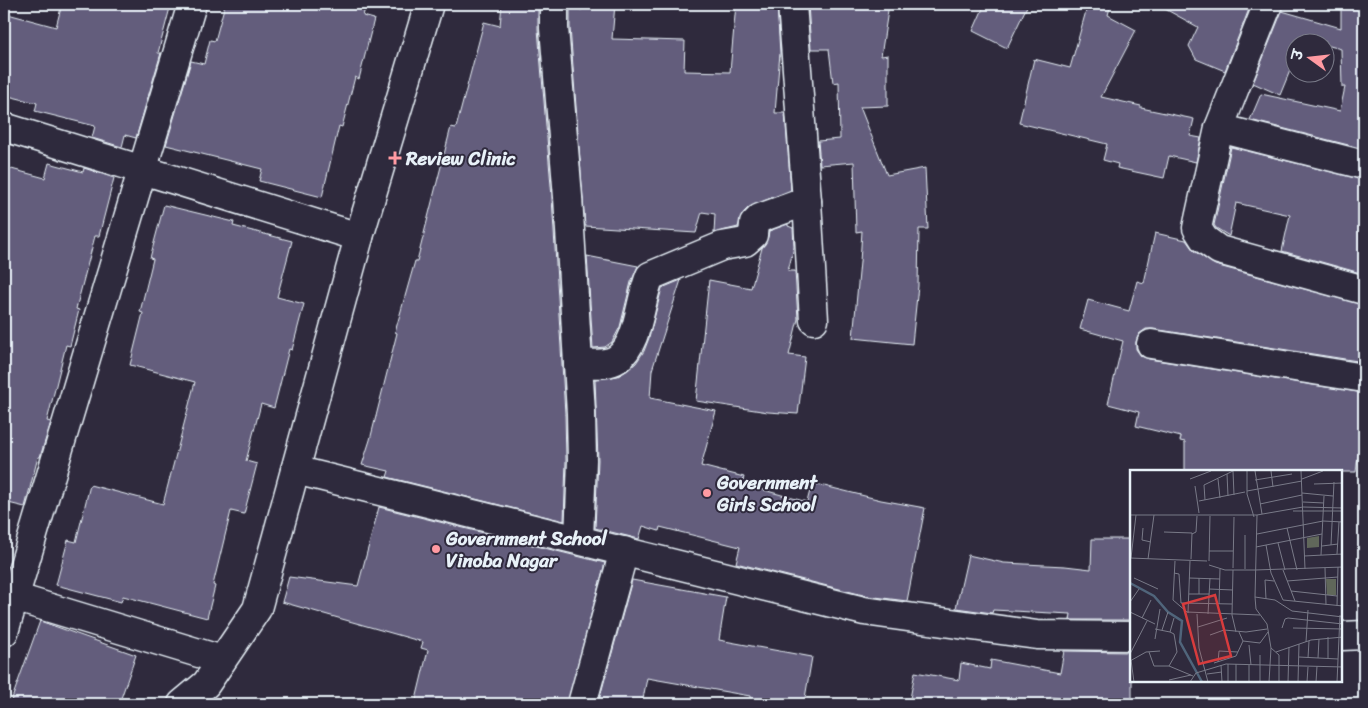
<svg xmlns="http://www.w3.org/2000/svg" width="1368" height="708" font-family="Sriracha,'Playpen Sans Deva',sans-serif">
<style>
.building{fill:#645d7b;stroke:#e8f1f8}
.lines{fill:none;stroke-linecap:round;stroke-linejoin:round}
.minor-casing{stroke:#e8f1f8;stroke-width:31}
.minor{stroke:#2f2a3d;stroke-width:28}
.poi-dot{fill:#ff9aa2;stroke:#2f2a3d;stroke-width:2}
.labels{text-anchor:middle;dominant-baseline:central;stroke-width:4;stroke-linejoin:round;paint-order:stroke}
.poi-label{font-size:19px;font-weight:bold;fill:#e8f1f8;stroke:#2f2a3d;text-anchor:start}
.inset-river{fill:none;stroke:#50657b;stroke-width:2.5}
.inset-road{fill:none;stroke:#797a88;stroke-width:1}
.view{fill:#d83c3d;fill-opacity:0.15;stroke:#d83c3d;stroke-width:2.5}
.inset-edge{fill:none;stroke:#e8f1f8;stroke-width:2.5}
</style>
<rect width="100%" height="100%" fill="#2f2a3d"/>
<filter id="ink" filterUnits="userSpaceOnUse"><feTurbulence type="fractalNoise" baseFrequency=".02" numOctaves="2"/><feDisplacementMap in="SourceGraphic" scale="10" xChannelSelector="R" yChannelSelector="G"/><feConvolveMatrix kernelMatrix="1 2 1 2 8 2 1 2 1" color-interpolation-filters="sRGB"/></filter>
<g filter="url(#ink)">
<!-- building -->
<g class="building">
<polygon points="62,4 171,4 158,53 161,53 136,138 125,135 122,147 92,138 95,126 35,111 37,103 4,95 4,13 56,27"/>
<polygon points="225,4 366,4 363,16 374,19 359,79 355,77 342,127 339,126 322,197 259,181 262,169 166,145 191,61 204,64 210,40 215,41"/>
<polygon points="502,4 538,4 538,29 552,198 565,414 566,460 564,521 387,477 389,471 362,465 370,440 397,333 395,332 415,261 417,261 451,127 456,128 484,22 500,26"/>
<polygon points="583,4 615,4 612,39 685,41 684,71 730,72 736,4 777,4 780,53 775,113 785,113 791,190 749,207 743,213 738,227 714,233 715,214 702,212 696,233 585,226 570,27 570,8 582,10"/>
<polygon points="808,4 889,4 881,56 888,55 888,106 860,107 887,175 925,168 928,229 919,229 918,286 912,344 853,338 860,262 862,231 856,232 854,162 820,165 818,141 840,139 839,82 833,83 829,49 811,49"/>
<polygon points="985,4 1028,4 1007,48 973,31"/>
<polygon points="1088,4 1111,4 1108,15 1136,30 1101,97 1141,106 1141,108 1194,119 1190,136 1201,138 1196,162 1169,156 1164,178 1117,168 1118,164 1103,160 1107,144 1019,123 1034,59 1070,68"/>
<polygon points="1156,4 1251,4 1225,71 1196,59 1189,46 1198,27"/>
<polygon points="1341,4 1364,4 1364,149 1250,120 1261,94 1340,111 1345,87 1342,87 1341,49 1326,45 1326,42 1302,40 1301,42 1296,42 1296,56 1280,95 1253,83 1282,11 1341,28"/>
<polygon points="1231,147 1364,180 1364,274 1282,251 1290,215 1236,203 1229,236 1216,228 1214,225"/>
<polygon points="49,163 83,172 84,168 114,178 99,236 95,236 76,309 79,310 70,346 66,345 47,421 51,422 40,457 38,457 25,507 4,502 4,167 45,178"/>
<polygon points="164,205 234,222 233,226 292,241 277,297 304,304 292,350 289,349 274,408 261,404 246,461 257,464 244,514 231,511 213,585 215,586 207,618 123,596 121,602 56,585 68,540 76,542 90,485 163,504 195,382 130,365 143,313 140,312 153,259 150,258"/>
<polygon points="788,224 788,226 793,228 794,247 788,271 795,271 798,319 789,355 805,357 798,414 768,412 696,401 709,280 751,288 762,248 768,237 769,231"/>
<polygon points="1155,233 1186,240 1194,251 1215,265 1364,305 1364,362 1153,329 1146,329 1139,334 1136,342 1136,349 1141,356 1149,359 1364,393 1364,416 1356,472 1185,472 1185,442 1180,441 1181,437 1136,426 1139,412 1108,404 1123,341 1080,329 1088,300 1129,311 1137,281 1144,283"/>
<polygon points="587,256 638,266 631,282 620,327 612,342 605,347 593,348"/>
<polygon points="681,280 652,370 650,398 716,411 701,466 744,477 742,484 807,502 812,483 881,500 925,508 907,601 867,596 736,563 740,547 660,527 659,531 643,526 639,539 595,528 598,460 595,379 618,376 628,370 636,363 644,351 649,338 662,288"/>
<polygon points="379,507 605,563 567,704 415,704 428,650 421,648 423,642 282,602 289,577 358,586"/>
<polygon points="1092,539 1130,539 1130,620 1070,620 1071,614 993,610 992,613 956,608 968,555 1004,563 1065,566 1091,569"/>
<polygon points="632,580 726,597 719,640 812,657 804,704 763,704 750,700 750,696 647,678 642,704 598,704"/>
<polygon points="40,621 136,655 119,704 10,704"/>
<polygon points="1064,651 1129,652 1129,663 1132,662 1132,704 1095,704 1051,697 1050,704 909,704 915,672 959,680 961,663 990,669 991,660 1060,673"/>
</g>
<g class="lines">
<defs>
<g id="minor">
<polyline points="554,4 554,28 568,197 581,413 582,460 579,540"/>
<polyline points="792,4 807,201 814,320"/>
<polyline points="1268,4 1219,128 1197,228 1204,239 1219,250 1364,290"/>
<polyline points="4,127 359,237"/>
<polyline points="1219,128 1364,165"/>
<polyline points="1151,344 1364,378"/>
<path d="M578 364C590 363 607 366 617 359 640 342 639 301 650 276L722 246 745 242 753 235 754 224 760 218 807 201"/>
<polyline points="295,470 864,611 1037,635 1132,636"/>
<polyline points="4,594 222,660"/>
<polyline points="4,632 192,4"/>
<polyline points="1342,636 1364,635"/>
<polyline points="182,704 206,684 257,609 359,237 429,4"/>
<polyline points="582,704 624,551"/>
</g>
</defs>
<!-- minor casing -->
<use href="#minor" class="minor-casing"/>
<!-- minor -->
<use href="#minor" class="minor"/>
</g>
</g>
<!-- markers -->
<g class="poi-dot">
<path d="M392.5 150.5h5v5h5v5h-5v5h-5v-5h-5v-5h5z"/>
<circle cx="707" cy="493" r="5"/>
<circle cx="436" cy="549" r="5"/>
</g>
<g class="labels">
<!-- poi labels -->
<g class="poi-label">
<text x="406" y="158">Review Clinic</text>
<text x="717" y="482">Government<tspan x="717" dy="22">Girls School</tspan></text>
<text x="446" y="538">Government School<tspan x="446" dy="22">Vinoba Nagar</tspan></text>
</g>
</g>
<!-- overview -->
<g transform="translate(1130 470)">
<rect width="212" height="212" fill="#2f2a3d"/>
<path d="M189 66V77L177 78V68ZM196 109H206V125H197Z" fill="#60675a"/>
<path class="inset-river" d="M0 113 24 126 38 142 52 151 50 172 72 212"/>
<path class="inset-road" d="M103 1 104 25M117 1V24L124 47M125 1 132 44M141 1 143 17M171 1 175 99M97 4 98 26M60 9 81 1M88 9 90 28M172 9 193 1M125 10 162 4M184 14 213 13M65 16 69 43M117 21 172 11M172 23 203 26M75 30 74 15 103 1M69 31 115 22M173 32 194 33M130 34 172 25M163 41H213M0 45H127M127 45 173 37 213 38M127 45 125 127 145 130 162 141 213 147M13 58 12 70 21 72M157 58 167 100M34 62 62 63 61 89M62 64 66 62 67 46M127 64 193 51 213 52M148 73 155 100M136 75 141 103 153 130 213 136M201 75 204 12M192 76 208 74M126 77 192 64M79 81H103M207 84 209 52M191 85 194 26M174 86 213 84M0 88 77 91M1 88 6 45M18 89 24 45M45 91 43 130 57 142 130 145M79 91 80 46M79 95 95 100H125M103 98 104 47M195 98 196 135M115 99V65M103 100 102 145 106 162M125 100 213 97M153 100 165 131M44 103 49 104 51 133 102 134M4 108 28 119M59 108 90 109M157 111 208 107M79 119 103 120M161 121 207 126M59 124H79M69 124V108M125 127 126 139 137 154 141 178 149 185V212M136 129 135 110 144 111M0 132 9 119M89 134 90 99M207 136 208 97M0 142 25 154M58 143 60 91M67 144 69 178 78 212M78 144 80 108M12 148 21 130M68 157 97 148M152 158 155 149 158 148 213 154M163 158 213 159M25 159 40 162 44 148M32 160 38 142M80 165 94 160 116 162 137 159M25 169 30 139M113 171 130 173 138 162M176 172 178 140M119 175 121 195M19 182 24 196H39L63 206M146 182 181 170 213 167M0 184 17 151M169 187 208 189M178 188 179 171M188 188 189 169M198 189V167M1 190 4 212M0 191 16 182 30 181M88 192 89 181 108 182M84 193 106 186 113 171 109 162M106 194V212M91 195 92 212M119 195V212M39 196 47 182 44 164 40 162M77 204 92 202M39 210 61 205M60 212 66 203 96 194 213 197M98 212V194M130 212V185M139 212 141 178M158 212 159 177M168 212 169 174M177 212 178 197M186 212 187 196M207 212 210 145"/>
<path class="view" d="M85 125 101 186 69 194 53 134Z"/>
<rect width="212" height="212" class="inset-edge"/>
</g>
<!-- margin -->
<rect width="1368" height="708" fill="none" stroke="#2f2a3d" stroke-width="20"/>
<rect x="10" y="10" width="1348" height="688" fill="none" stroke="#e8f1f8" stroke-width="2" filter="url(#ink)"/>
<!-- north arrow -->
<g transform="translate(1310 58) rotate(285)"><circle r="24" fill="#2f2a3d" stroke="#797a88"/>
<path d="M0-4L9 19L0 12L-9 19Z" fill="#ff9aa2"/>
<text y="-8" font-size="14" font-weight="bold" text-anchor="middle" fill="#e8f1f8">उ</text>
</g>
</svg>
